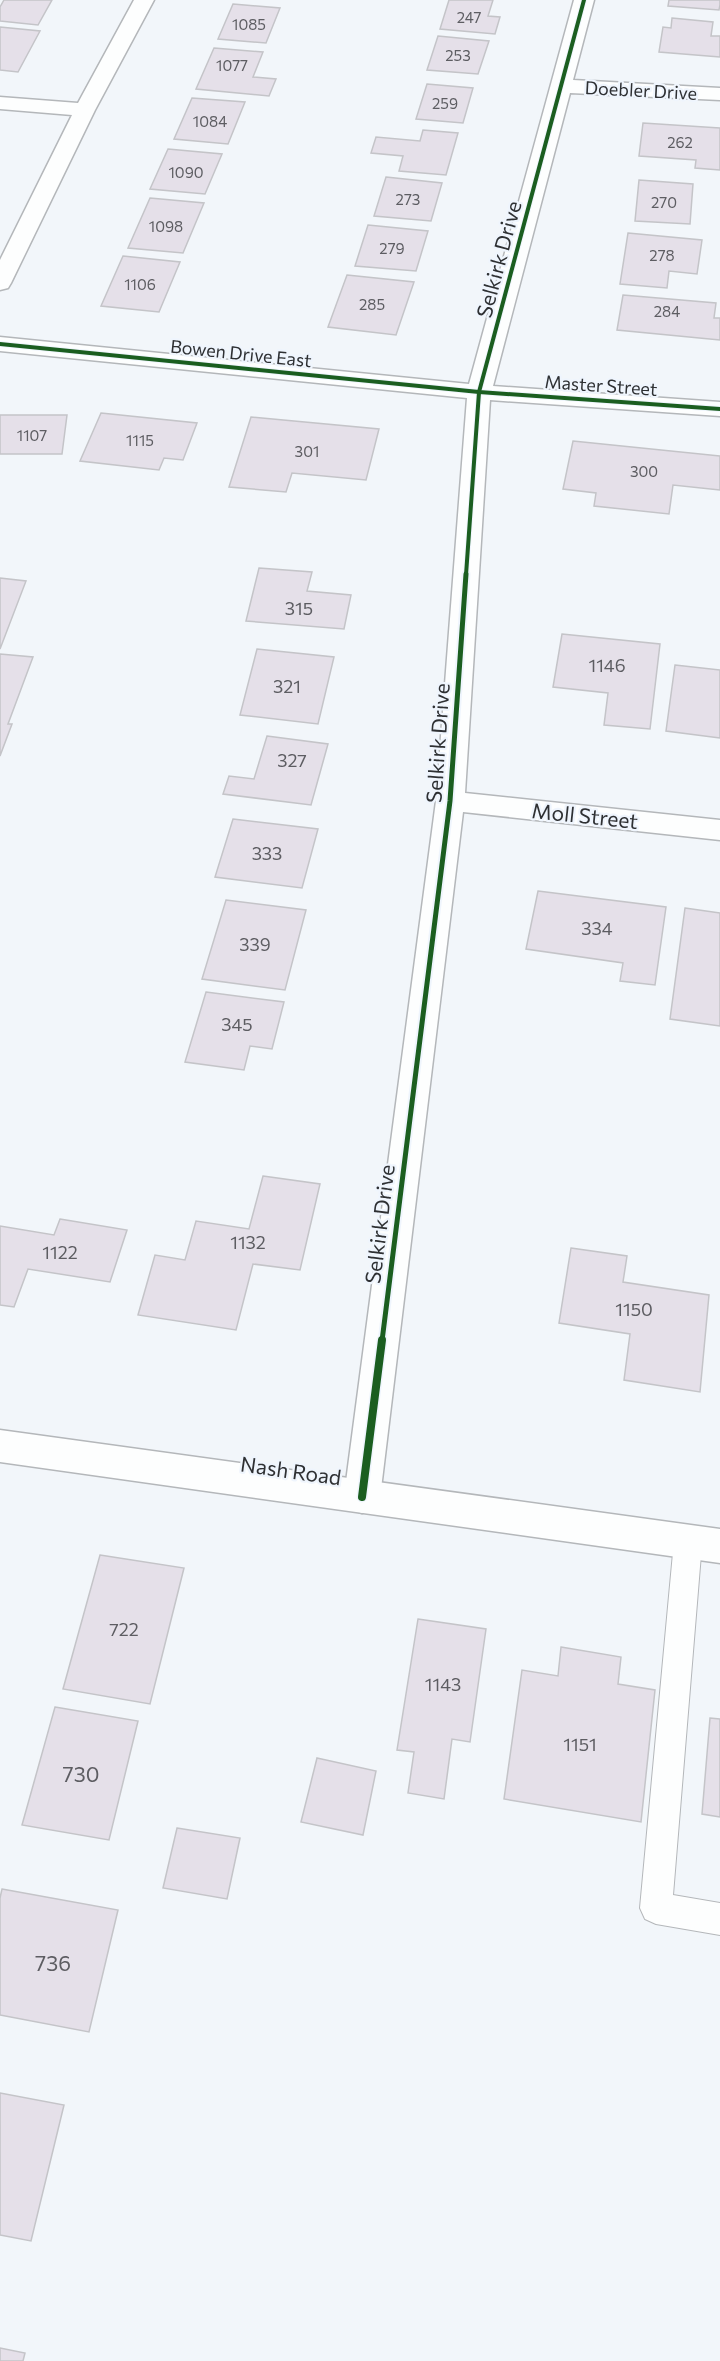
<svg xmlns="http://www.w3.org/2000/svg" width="720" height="2361" font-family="Commissioner,sans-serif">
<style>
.building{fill:#e5e0e9;stroke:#c4c4c8;stroke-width:1.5}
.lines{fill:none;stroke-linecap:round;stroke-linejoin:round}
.lane-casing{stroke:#b4b7ba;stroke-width:2}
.street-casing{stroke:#b4b7ba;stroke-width:3}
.secondary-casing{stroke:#b4b7ba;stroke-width:3}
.lane{fill:#fdfefe;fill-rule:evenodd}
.street{fill:#fdfefe;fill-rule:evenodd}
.secondary{fill:#fdfefe;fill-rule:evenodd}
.cycleway-far2-casing{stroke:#eff5fd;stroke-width:6}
.cycleway-far1-casing{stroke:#eff5fd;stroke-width:9}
.cycleway-casing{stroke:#eff5fd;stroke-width:11}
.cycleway-far2{stroke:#1b5e20;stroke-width:4}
.cycleway-far1{stroke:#1b5e20;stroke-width:5}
.cycleway{stroke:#1b5e20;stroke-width:8}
.labels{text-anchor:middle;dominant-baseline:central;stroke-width:4.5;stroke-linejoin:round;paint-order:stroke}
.far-number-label{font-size:15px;fill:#5d5d62}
.far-street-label{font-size:18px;fill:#2e3033;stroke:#eff5fd}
.number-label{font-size:18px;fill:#5d5d62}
.street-label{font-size:21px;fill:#2e3033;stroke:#eff5fd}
.near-number-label{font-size:21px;fill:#5d5d62}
</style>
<rect width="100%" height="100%" fill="#f2f6fa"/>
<!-- building -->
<g class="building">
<polygon points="4,0 52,0 38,25 0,21 0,7"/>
<polygon points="449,0 493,0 488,16 500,17 495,34 440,29"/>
<polygon points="669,0 720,0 720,5 719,10 668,6"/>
<polygon points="233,4 280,8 266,43 218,39"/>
<polygon points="672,18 713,22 711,36 720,36 720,57 659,52 663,27 671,28"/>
<polygon points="0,27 40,31 18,72 0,70"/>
<polygon points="438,36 489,41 478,74 427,70"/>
<polygon points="214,48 263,52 253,77 276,79 269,96 196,89"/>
<polygon points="427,84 473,88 463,123 416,119"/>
<polygon points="192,98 245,102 228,144 174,139"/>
<polygon points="643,123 720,128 720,170 695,168 696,160 639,156"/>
<polygon points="423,130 458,133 446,175 399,171 403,156 371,153 376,137 420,141"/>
<polygon points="168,149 222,154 205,194 150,189"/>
<polygon points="386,177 442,183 431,221 374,216"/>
<polygon points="639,180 693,184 690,224 635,221"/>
<polygon points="150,198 204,203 183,253 128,248"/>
<polygon points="368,225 428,231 416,271 355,266"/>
<polygon points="628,233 702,240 697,274 669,271 667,288 620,284"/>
<polygon points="123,256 180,262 159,312 101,306"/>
<polygon points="347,275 414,282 396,335 328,327"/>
<polygon points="623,295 716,303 714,318 720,318 720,340 617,330"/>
<polygon points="101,413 197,423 183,460 164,458 159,470 80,461"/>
<polygon points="0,415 67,415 62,454 0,454"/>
<polygon points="251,417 379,429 366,480 292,473 286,492 229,487"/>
<polygon points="573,441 720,456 720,490 673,485 669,514 594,506 596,493 563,489"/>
<polygon points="259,568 312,572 307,591 351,595 344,629 246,621"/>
<polygon points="0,578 26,581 0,649"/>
<polygon points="562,634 660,644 650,729 604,725 608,693 553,687"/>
<polygon points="257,649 334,657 318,724 240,715"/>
<polygon points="0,654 33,657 8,724 12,724 0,756"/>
<polygon points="675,665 720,670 720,738 666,731"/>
<polygon points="267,736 328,744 311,805 223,794 229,776 254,779"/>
<polygon points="233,819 318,829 302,888 215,877"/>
<polygon points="538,891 666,907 655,985 620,981 623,963 526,949"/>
<polygon points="226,900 306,910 285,990 202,979"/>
<polygon points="685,908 720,913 720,1026 670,1019"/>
<polygon points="206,992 284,1002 272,1049 250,1046 244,1070 185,1062"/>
<polygon points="263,1176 320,1184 300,1270 253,1264 236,1330 138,1315 155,1255 185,1260 196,1221 249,1229"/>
<polygon points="60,1219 127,1230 110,1282 28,1269 14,1307 0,1305 0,1226 54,1235"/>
<polygon points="571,1248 627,1256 623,1282 709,1295 700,1392 624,1380 630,1334 559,1323"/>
<polygon points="100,1555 184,1568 150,1704 63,1689"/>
<polygon points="418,1619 486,1629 470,1742 452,1739 444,1799 408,1793 414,1752 397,1750"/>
<polygon points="561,1647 621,1657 618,1684 655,1690 641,1822 504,1799 522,1670 558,1676"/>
<polygon points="55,1707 138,1721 109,1840 22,1825"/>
<polygon points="710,1718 720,1719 720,1817 702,1814"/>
<polygon points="317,1758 376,1771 363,1835 301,1822"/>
<polygon points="177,1828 240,1838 227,1899 163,1888"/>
<polygon points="2,1889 118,1910 89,2032 0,2015 0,1898"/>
<polygon points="0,2093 64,2105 31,2241 0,2235"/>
<polygon points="0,2348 25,2353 23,2361 0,2361"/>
</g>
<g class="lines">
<defs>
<polygon id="lane" points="688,1529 698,1533 702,1542 673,1895 720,1903 720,1935 656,1924 645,1919 640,1908 674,1542 678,1533"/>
<g id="street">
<polygon points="134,0 154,0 95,110 11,283 8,288 0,290 0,260 72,115 0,109 0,97 78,103"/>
<polygon points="574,0 594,0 573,80 720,88 720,100 570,93 493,386 720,402 720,416 490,400 465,793 720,820 720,840 463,812 380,1497 375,1508 362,1513 349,1508 344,1497 436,801 467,398 0,351 0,337 469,384"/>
</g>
<polygon id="secondary" points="0,1430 720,1529 720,1563 0,1462"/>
</defs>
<!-- lane casing -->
<use href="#lane" class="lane-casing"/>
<!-- street casing -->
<use href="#street" class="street-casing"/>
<!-- secondary casing -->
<use href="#secondary" class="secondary-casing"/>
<!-- lane -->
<use href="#lane" class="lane"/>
<!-- street -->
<use href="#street" class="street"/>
<!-- secondary -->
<use href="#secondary" class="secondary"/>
<defs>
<g id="cycleway-far2">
<polyline points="0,344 479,392 720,409"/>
<polyline points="466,575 479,392 584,0"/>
</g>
<polyline id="cycleway-far1" points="382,1341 450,801 466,574"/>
<polyline id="cycleway" points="362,1497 382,1340"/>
</defs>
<!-- cycleway-far2 casing -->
<use href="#cycleway-far2" class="cycleway-far2-casing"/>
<!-- cycleway-far1 casing -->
<use href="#cycleway-far1" class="cycleway-far1-casing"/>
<!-- cycleway casing -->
<use href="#cycleway" class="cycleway-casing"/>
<!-- cycleway-far2 -->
<use href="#cycleway-far2" class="cycleway-far2"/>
<!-- cycleway-far1 -->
<use href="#cycleway-far1" class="cycleway-far1"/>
<!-- cycleway -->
<use href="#cycleway" class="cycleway"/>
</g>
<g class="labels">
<!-- far-number labels -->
<g class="far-number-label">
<text x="469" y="17">247</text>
<text x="249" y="24">1085</text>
<text x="458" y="55">253</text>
<text x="232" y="65">1077</text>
<text x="445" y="103">259</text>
<text x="210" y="121">1084</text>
<text x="680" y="142">262</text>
<text x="186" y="172">1090</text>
<text x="408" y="199">273</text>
<text x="664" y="202">270</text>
<text x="166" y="226">1098</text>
<text x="392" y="248">279</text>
<text x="662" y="255">278</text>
<text x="140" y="284">1106</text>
<text x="372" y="304">285</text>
<text x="667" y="311">284</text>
<text x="32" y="435">1107</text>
<text x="140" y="440">1115</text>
<text x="307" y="451">301</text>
<text x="644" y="471">300</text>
</g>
<!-- far-street labels -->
<g class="far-street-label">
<text transform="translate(641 90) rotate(3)">Doebler Drive</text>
<text transform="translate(241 353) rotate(6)">Bowen Drive East</text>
<text transform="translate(601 385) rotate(4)">Master Street</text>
</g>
<!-- number labels -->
<g class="number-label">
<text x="299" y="608">315</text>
<text x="607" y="665">1146</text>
<text x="287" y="686">321</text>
<text x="292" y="760">327</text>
<text x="267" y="853">333</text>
<text x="597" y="928">334</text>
<text x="255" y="944">339</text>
<text x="237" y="1024">345</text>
<text x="248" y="1242">1132</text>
<text x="60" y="1252">1122</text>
<text x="634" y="1309">1150</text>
<text x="124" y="1629">722</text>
<text x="443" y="1684">1143</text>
<text x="580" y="1744">1151</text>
</g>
<!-- street labels -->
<g class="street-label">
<text transform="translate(498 259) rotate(-75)">Selkirk Drive</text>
<text transform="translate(437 743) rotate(-86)">Selkirk Drive</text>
<text transform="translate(585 815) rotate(6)">Moll Street</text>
<text transform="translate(379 1224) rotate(-83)">Selkirk Drive</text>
<text transform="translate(291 1470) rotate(8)">Nash Road</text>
</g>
<!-- near-number labels -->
<g class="near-number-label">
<text x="81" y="1773">730</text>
<text x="53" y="1962">736</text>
</g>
</g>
</svg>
